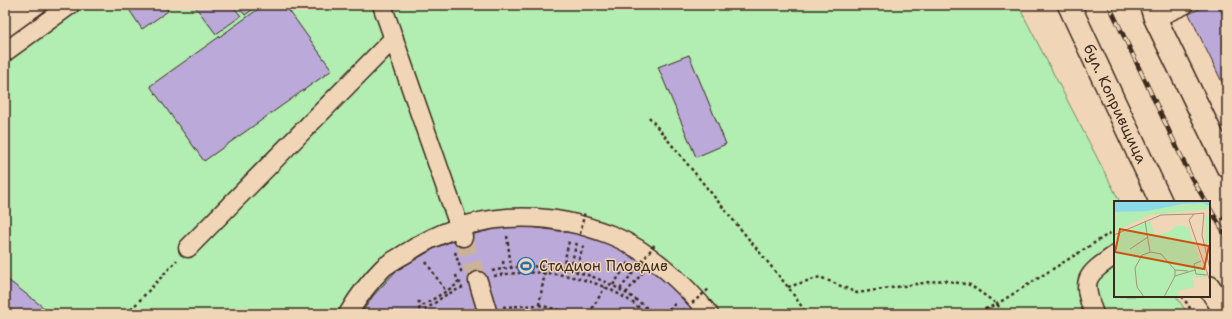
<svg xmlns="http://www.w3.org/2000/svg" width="1232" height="319" font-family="'Shantell Sans',sans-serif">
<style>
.grass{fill:#b2edb1;stroke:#768c68}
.building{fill:#bba9d9;stroke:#3b2a1e}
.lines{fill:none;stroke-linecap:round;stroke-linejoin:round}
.minor-tunnel{stroke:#ccb398;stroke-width:18;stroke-dasharray:18 9;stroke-linecap:butt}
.minor-casing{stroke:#3b2a1e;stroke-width:21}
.major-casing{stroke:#3b2a1e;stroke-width:25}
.path{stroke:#3b2a1e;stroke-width:2.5;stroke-dasharray:3 3;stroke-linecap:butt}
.minor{stroke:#f0d5b7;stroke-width:18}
.major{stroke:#f0d5b7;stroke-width:22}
.rail-casing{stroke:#3b2a1e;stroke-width:4.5}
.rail{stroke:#f0d5b7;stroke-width:3;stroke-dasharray:9;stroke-linecap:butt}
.path-bridge{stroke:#3b2a1e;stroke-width:2.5;stroke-dasharray:3 3;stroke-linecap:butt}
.labels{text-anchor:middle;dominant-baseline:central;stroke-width:3;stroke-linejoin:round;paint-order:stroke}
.street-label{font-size:15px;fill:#3b2a1e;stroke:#f0d5b7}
.poi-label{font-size:15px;fill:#3b2a1e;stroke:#f0d5b7;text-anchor:start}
.inset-road{fill:none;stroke:#a8917a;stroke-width:1}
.view{fill:#ce520f;fill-opacity:0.15;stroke:#ce520f;stroke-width:2}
.inset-edge{fill:none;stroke:#3b2a1e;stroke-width:2}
</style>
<rect width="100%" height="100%" fill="#f0d5b7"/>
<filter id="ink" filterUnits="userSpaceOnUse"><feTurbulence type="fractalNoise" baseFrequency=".025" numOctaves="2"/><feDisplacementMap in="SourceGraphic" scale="8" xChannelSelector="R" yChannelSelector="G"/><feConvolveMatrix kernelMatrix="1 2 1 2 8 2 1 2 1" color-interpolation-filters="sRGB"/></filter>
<g filter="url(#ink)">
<!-- grass -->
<polygon class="grass" points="81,5 1018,5 1120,202 1115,202 1115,296 1176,296 1188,314 5,314 5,56"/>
<!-- building -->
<g class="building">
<polygon points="126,5 164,5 168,11 142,29"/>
<polygon points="194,5 232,5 241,16 216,34"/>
<polygon points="237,5 259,5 245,15"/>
<polygon points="264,5 285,5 332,70 204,161 150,86"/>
<polygon points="1207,5 1218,5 1227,23 1227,79 1222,82 1189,14"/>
<polygon points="689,55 726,144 696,157 658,67"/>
<polygon points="531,227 580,234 611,244 642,262 665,278 703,314 567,314 541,309 497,313 486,279 479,314 361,314 373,296 396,271 435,248 463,237 498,228"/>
<polygon points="8,280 52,314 5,314 5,284"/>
</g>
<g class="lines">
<!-- minor-tunnel -->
<polyline class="minor-tunnel" points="463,237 478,281"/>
<defs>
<g id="minor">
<polyline points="382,5 463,237"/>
<polyline points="1155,18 1184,5"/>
<polyline points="5,52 70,5"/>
<polyline points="188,248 394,38"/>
<polyline points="478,281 488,314"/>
<path d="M348 314C358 297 369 282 383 268 390 262 400 257 408 252 471 211 542 208 611 235 648 250 684 283 709 314"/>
<path d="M1094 314C1081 279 1085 276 1115 255"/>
</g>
<g id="major">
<path id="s1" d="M1069 5 1161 202"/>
<polyline points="1151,5 1155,18 1227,166"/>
<polyline points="1209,287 1227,314"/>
</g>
</defs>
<!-- minor casing -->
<use href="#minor" class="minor-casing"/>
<!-- major casing -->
<use href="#major" class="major-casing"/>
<!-- path -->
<g class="path">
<polyline points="649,117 788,287 807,314"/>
<polyline points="1222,219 1227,215"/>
<polyline points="507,236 511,267"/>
<polyline points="455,252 462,274"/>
<polyline points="503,261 504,269"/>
<polyline points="426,262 445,290"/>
<polyline points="563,268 569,241"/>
<polyline points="570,269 577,242"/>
<path d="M492 271C553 258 607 273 654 314"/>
<polyline points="575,271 584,244"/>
<polyline points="456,275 458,283"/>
<path d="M494 276C547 266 605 277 647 314"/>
<polyline points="613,285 629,262"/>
<polyline points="788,287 820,277 857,293 943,280 970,285 997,304 1004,314"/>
<polyline points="620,289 636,269"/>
<polyline points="626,293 643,272"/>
<polyline points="1182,296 1194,314"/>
<polyline points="418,301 422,306"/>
<polyline points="539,305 545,272"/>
<polyline points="503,307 539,305 574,314"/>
<polyline points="127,314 177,260"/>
<polyline points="414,314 422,306 461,282"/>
<polyline points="420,314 444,296 463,287"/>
<polyline points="589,314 605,287"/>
<polyline points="664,314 676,303"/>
<polyline points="677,314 684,309"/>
<polyline points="974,314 997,304 1115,230"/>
</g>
<!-- minor -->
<use href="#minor" class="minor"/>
<!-- major -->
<use href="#major" class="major"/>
<defs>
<g id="rail">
<polyline points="1109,5 1191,177 1206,202"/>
<polyline points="1209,207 1227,237"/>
</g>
</defs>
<!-- rail casing -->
<use href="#rail" class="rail-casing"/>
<!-- rail -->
<use href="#rail" class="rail"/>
<!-- path-bridge -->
<g class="path-bridge">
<polyline points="580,234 585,211"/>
<polyline points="642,262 655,244"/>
<polyline points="692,303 709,289"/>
</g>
</g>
</g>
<!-- icons -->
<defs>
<symbol id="stadium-ring" viewBox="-11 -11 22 22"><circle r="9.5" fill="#f0d5b7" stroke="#1f6fb2" stroke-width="1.5"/><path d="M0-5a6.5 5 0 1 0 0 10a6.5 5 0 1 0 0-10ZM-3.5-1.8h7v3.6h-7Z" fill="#1f6fb2"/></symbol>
</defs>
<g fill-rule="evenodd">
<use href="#stadium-ring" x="516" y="256" width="20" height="20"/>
</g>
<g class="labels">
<!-- street labels -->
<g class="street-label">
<text stroke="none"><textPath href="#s1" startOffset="109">бул. Копривщица</textPath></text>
</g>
<!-- poi labels -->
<g class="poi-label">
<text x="539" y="266">Стадион Пловдив</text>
</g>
</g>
<!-- overview -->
<g transform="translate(1114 201)">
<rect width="96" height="96" fill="#f0d5b7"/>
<path d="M96 13V42L91 43V16ZM36 20 41 34 54 31 64 24 74 26 92 77 78 76 81 86 64 90 65 96H0L10 65 0 53V34Z" fill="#b2edb1"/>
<path d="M88 2 96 5V8L35 14 0 31V11Z" fill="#b2edb1"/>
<path d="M0 53 10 65 23 55 25 57 20 72 16 77 9 79H16L21 83 29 96H0Z" fill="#b2edb1"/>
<path d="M0 0H96V5L88 2 69 3 33 10 0 11Z" fill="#8bdae8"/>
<path class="inset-road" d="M31 20 36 51M0 34 47 14 80 13M16 48 34 36M87 60 80 63 82 73 93 74M96 68 88 34 90 12 80 13 75 19 96 80M61 69 74 70M61 75 81 69M30 96 23 86 21 67 28 54 37 51 47 53 61 69V75L50 96"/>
<path class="view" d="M6 28 95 45 90 68 1 51Z"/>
<rect width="96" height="96" class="inset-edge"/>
</g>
<!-- margin -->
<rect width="1232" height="319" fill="none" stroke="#f0d5b7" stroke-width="20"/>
<rect x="10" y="10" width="1212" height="299" fill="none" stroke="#3b2a1e" stroke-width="1.5" filter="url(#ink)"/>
</svg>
